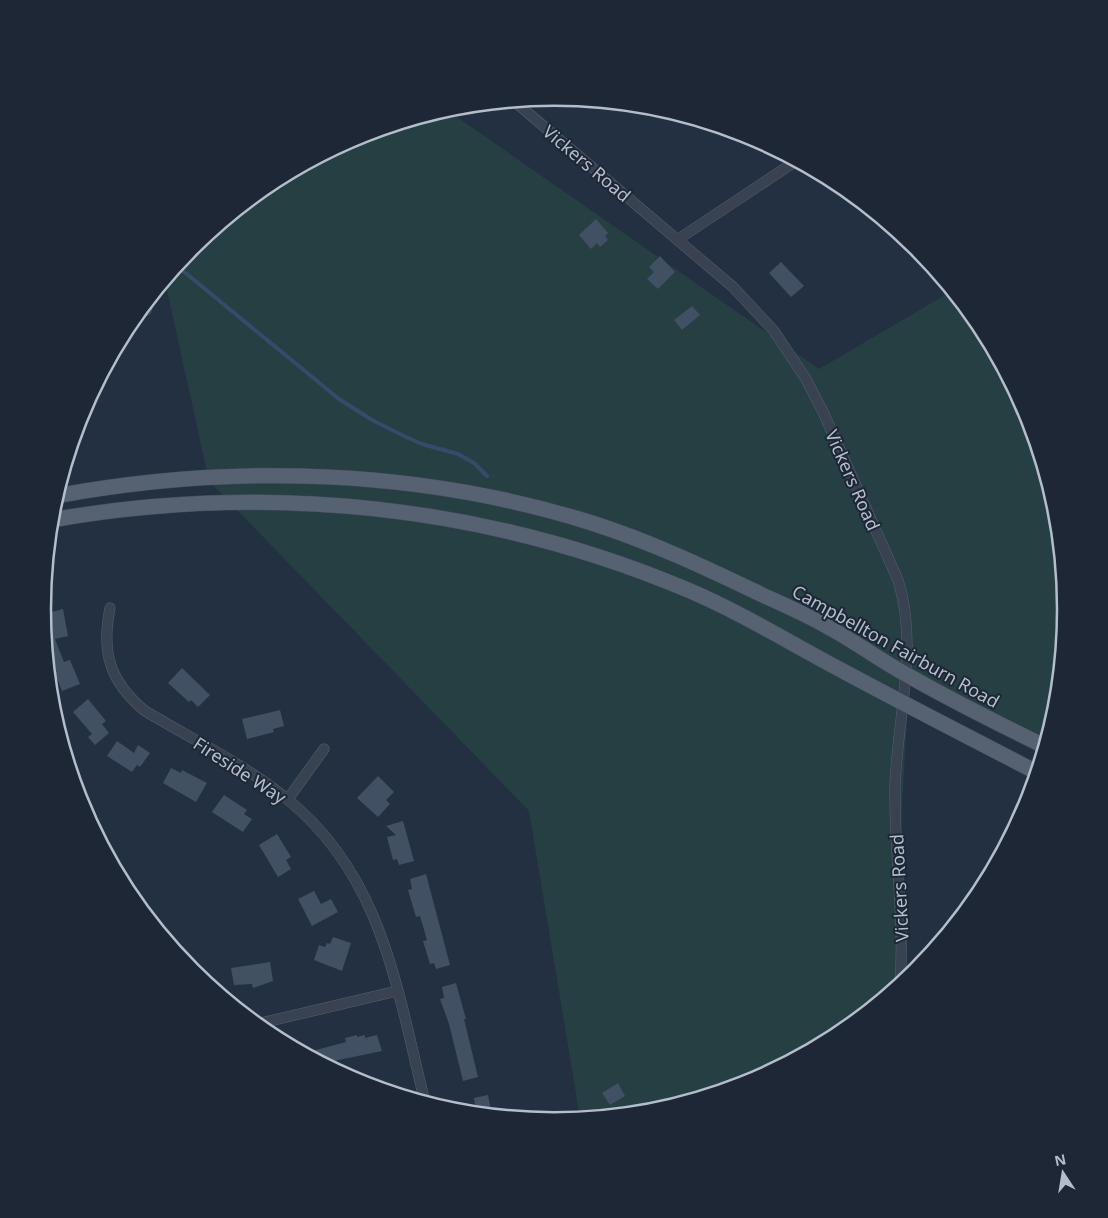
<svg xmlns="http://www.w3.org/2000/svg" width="1108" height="1218" font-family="'Noto Sans',sans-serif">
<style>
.green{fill:#253f43}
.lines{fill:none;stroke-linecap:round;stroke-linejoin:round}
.stream{stroke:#364b6a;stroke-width:4}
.building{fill:#425064}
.minor-casing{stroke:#56606f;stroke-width:11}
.primary-casing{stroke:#414b5a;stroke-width:16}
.minor{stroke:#384251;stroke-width:10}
.primary{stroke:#566171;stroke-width:15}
.labels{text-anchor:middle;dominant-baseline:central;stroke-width:4;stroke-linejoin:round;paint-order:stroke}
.street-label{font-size:18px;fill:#b4bdcc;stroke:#1d2736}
.rim{fill:none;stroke:#b4bdcc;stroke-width:2.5}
</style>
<rect width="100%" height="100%" fill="#233042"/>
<!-- green -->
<polygon class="green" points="447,110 819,369 952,291 979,325 1027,414 1056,509 1065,609 1056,709 1043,752 909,679 899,864 908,977 838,1034 749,1082 654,1111 580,1118 529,811 209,481 165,281 193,247 270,184 359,136"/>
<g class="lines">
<!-- stream -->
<polyline class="stream" points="177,266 339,399 372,420 404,436 422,444 458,454 474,463 487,476"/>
</g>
<!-- building -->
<g class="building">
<polygon points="596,219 608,233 605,236 608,240 600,247 597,243 591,249 579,235"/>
<polygon points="660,256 675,272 658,289 647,279 654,272 649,267"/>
<polygon points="781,262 804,286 791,297 769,273"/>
<polygon points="692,306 700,315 682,330 674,320"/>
<polygon points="63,609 68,636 55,639 64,662 70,660 80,684 62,691 47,652 43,616 46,616 51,624 48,613"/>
<polygon points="182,668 210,695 198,707 191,700 189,702 168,683"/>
<polygon points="88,699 106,721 102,724 109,733 95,745 88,737 92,734 73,712"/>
<polygon points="280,710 284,726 273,729 274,732 247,739 242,719"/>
<polygon points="117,741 134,753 138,745 150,753 140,767 137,765 132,772 107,756"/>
<polygon points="171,768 181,773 182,770 207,783 196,802 163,783"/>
<polygon points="378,776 394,792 386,800 390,804 378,817 357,798"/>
<polygon points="224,795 247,810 244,814 252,819 243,832 212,812"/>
<polygon points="403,821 414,861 399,865 397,859 393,860 387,837 396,835 386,826"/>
<polygon points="277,834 291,857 286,860 291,869 278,877 259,845"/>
<polygon points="426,874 450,965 436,969 434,963 430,964 423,941 427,940 420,916 416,917 408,890 412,889 410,879"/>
<polygon points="314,891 321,904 331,899 338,912 312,926 298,899"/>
<polygon points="333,937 351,943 342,971 314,960 319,945 325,947 327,943 330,944"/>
<polygon points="270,962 273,981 253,988 252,984 234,985 231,968"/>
<polygon points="456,983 466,1019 464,1019 478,1077 463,1081 449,1024 440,999 444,998 442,987"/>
<polygon points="357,1035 357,1037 365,1035 365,1038 377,1035 382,1051 324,1063 305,1053 346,1042 345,1038"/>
<polygon points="618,1083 625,1096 610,1105 602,1093"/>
<polygon points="488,1095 492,1114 476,1113 474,1098"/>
</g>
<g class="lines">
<defs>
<g id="minor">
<path d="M514 101 733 287 774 331 806 379 823 412 898 580C919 647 897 718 895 787 894 853 905 918 900 984"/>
<polyline points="677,240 796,161"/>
<polyline points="138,314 146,310 150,298"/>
<path d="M110 608C101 653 110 682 145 711 192 739 244 764 287 799 383 876 397 990 425 1102"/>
<polyline points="288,799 324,749"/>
<polyline points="257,1024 397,991"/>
</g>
<g id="primary">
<path d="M56 496C234 463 420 469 592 523 648 541 700 565 752 590 777 602 804 613 828 627 856 642 881 661 909 676 953 701 999 724 1044 746"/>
<path d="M51 520C266 482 487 505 688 590 742 613 790 643 841 670 906 705 971 738 1036 772"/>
</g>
</defs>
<!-- minor casing -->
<use href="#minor" class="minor-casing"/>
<!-- primary casing -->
<use href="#primary" class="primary-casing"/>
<!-- minor -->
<use href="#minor" class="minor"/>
<!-- primary -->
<use href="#primary" class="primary"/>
</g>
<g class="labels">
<!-- street labels -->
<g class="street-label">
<text transform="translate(587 163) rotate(40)">Vickers Road</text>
<text transform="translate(853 480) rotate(66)">Vickers Road</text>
<text transform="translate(896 646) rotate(29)">Campbellton Fairburn Road</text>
<text transform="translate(240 770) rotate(33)">Fireside Way</text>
<text transform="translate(899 888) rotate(-93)">Vickers Road</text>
</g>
</g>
<!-- crop -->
<path d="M0 0H1108V1218H0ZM51 609a503 503 0 1 1 1006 0a503 503 0 1 1-1006 0Z" fill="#1d2736" fill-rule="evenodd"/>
<path class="rim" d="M51 609a503 503 0 1 1 1006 0a503 503 0 1 1-1006 0Z"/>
<!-- north arrow -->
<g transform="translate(1063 1173) rotate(348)" stroke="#1d2736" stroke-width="4" paint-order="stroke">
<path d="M0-4L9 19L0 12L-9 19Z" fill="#b4bdcc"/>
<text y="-8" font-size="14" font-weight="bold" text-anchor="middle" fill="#b4bdcc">N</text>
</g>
</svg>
